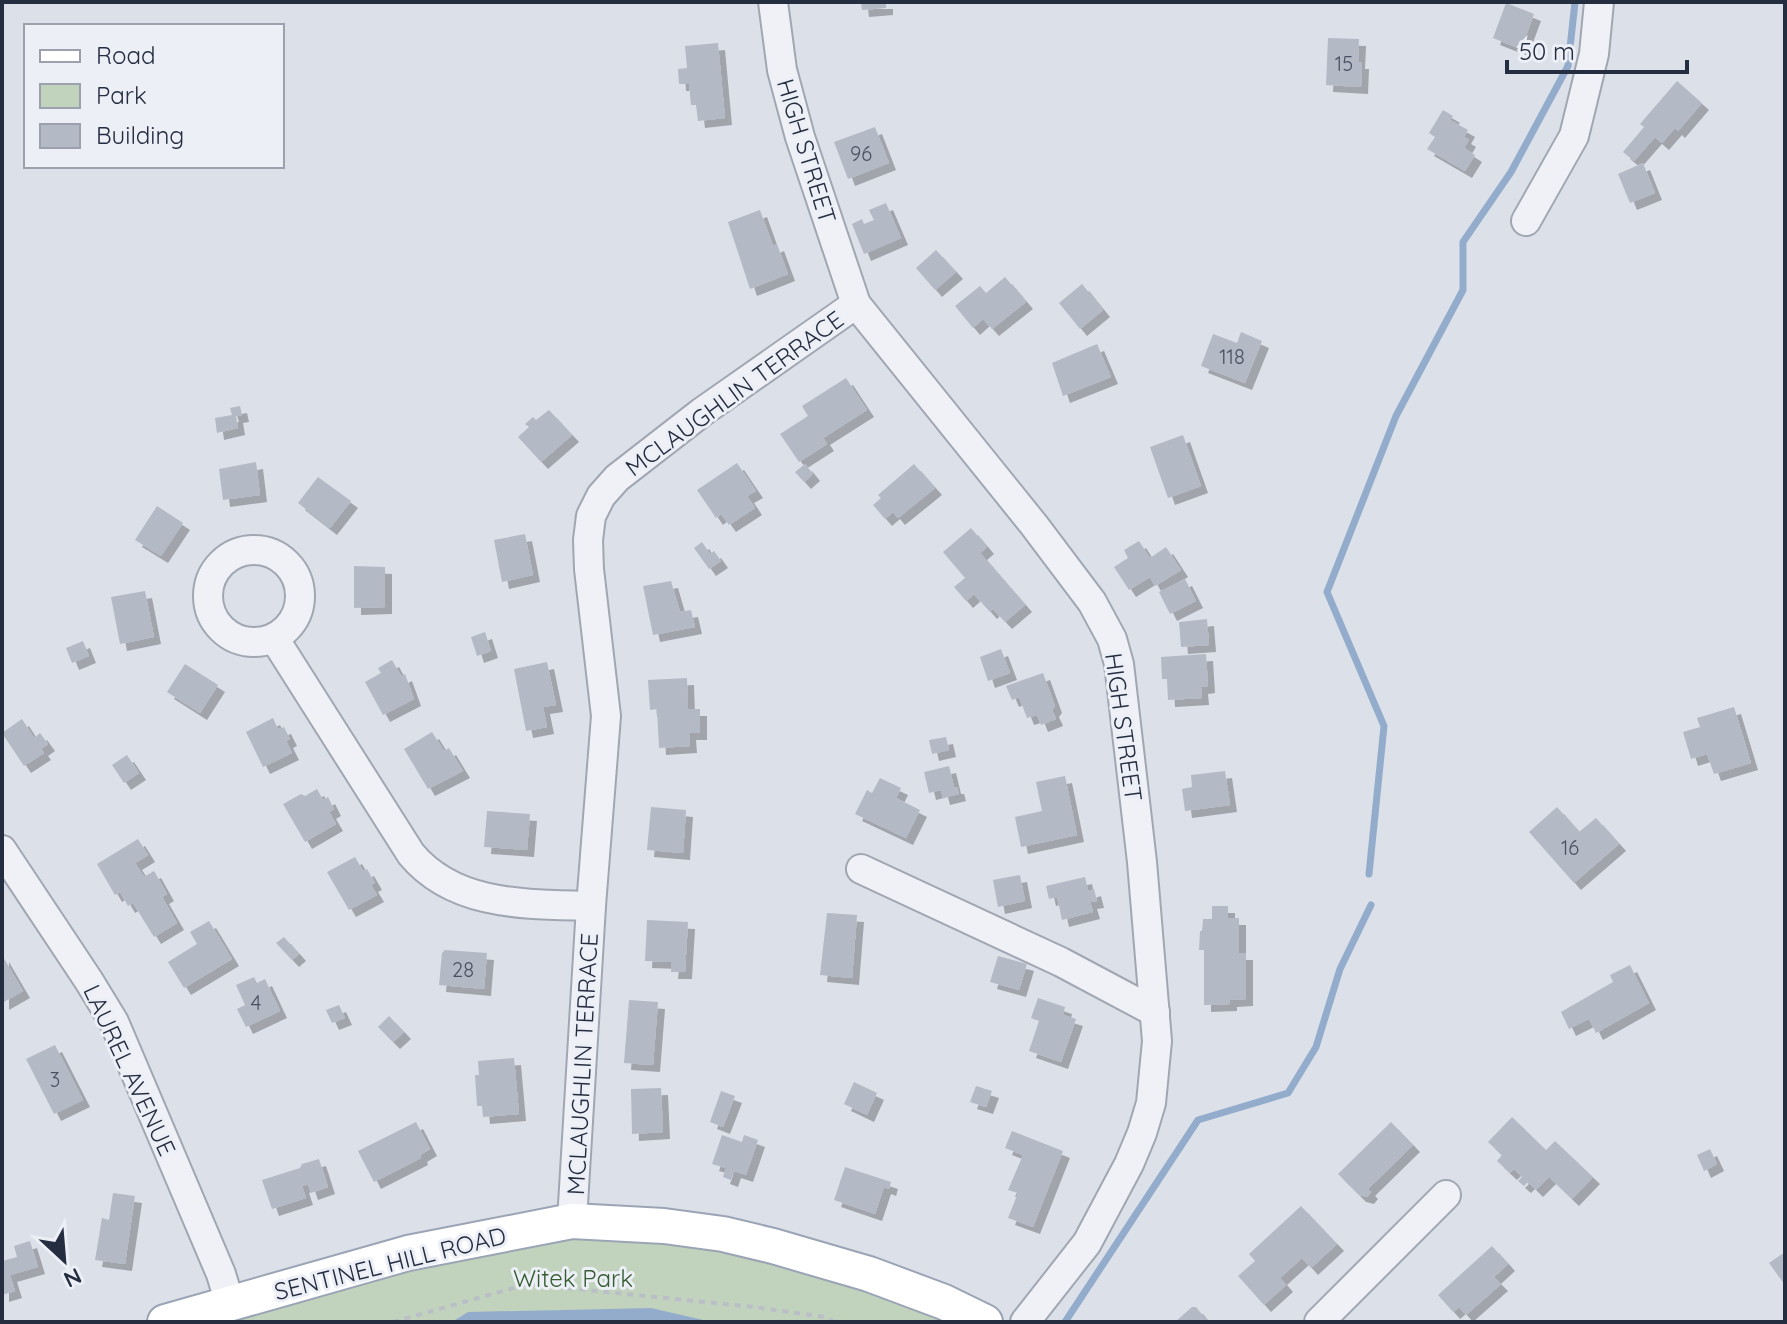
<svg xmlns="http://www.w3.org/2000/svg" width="1787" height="1324" font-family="Quicksand,sans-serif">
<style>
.green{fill:#c1d3bd}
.water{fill:#93accc}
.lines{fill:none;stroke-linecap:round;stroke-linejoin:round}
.stream{stroke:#93accc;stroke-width:7}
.building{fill:#b3b9c5;filter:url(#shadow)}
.minor-casing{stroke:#a1a7b2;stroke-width:32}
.major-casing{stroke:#9ba4b5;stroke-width:38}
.path{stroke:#babec7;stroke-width:4;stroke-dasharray:6 6;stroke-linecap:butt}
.minor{stroke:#eff1f6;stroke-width:28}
.major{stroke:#fff;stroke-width:34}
.labels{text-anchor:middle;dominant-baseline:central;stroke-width:6;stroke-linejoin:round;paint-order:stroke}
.number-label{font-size:20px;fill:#485061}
.street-label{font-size:24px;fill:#252d40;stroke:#eceff6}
.park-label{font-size:24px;fill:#365d31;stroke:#eceff6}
</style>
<defs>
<filter id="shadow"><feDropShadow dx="7" dy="7" stdDeviation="0" flood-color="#0004"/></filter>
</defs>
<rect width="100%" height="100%" fill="#dce0e8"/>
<!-- green -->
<polygon class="green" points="577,1233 675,1240 784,1263 948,1322 199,1322 430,1254"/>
<!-- water -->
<polygon class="water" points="651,1308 712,1322 452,1322 468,1312"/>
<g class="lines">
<!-- stream -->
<g class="stream">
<polyline points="1369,874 1384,726 1327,592 1396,416 1463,290 1463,242 1511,172 1568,66 1575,2"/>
<polyline points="1065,1322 1198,1120 1288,1093 1316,1047 1340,969 1371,905"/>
</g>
</g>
<!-- building -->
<g class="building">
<polygon points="861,2 886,2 886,8 862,10"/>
<polygon points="1506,3 1534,14 1521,49 1493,38"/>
<polygon points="1328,38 1359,39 1358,62 1362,62 1361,87 1326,85"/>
<polygon points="718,43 725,118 698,121 696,105 691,105 689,84 679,84 678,69 687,68 685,46"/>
<polygon points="1677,81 1702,103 1678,131 1675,128 1662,143 1655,137 1634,161 1623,152 1644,127 1640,124"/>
<polygon points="1443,110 1453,116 1450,120 1468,130 1464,137 1469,140 1464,148 1475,155 1465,171 1427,149 1435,137 1429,133"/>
<polygon points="875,127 889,163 848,179 834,142"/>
<polygon points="1643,163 1655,193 1630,203 1618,174"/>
<polygon points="886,203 901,238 864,254 852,224 862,219 864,224 874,220 869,210"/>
<polygon points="760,210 773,246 777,244 788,274 750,289 728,222"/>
<polygon points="936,250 956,272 935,290 916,268"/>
<polygon points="1005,277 1026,302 992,329 983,319 973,328 955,306 980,286 986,293"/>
<polygon points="1082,284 1103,310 1080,329 1059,303"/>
<polygon points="1241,332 1262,341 1245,383 1201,366 1213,334 1237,343"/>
<polygon points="1097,344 1111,377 1063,396 1052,363"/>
<polygon points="846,378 867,410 823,438 827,444 799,462 780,434 808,416 802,406"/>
<polygon points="240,406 242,415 236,416 238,428 217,433 215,418 232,415 230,408"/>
<polygon points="549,410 572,435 541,462 518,437 529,427 525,424 533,417 536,420"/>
<polygon points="1183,435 1201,486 1168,498 1150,447"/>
<polygon points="256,462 260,495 223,500 219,469"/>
<polygon points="737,463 756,491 747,496 755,508 729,525 721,514 716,518 697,490"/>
<polygon points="805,464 813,474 804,482 795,472"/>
<polygon points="914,464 935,488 898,518 893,512 885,519 873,505 881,498 878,495"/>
<polygon points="318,477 351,501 330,528 298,503"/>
<polygon points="157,506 183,523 161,556 135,540"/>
<polygon points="971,528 987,547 980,553 1025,605 1005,622 993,609 990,612 974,594 966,601 954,587 965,578 943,552"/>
<polygon points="525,534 533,575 502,582 494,540"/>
<polygon points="1139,541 1150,558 1166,547 1181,570 1155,586 1150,577 1129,590 1114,567 1128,558 1124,550"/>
<polygon points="702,542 710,554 714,551 721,561 709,569 694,548"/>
<polygon points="354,566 385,567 385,607 354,608"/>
<polygon points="1185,579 1196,601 1170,614 1159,592"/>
<polygon points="671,581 680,612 691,610 695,627 653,635 643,586"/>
<polygon points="145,591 154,637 120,644 111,597"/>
<polygon points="1207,619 1209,645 1181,647 1179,622"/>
<polygon points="485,632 491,651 477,656 471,637"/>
<polygon points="83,641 89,656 72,663 66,648"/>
<polygon points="1001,649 1010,673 988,681 980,657"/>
<polygon points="1206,654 1208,686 1201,687 1202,698 1168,700 1167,679 1162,679 1161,657"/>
<polygon points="392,660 401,676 405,674 414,699 383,715 365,682 381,673 378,668"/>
<polygon points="547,662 556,705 543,707 547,727 526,731 514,669"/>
<polygon points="185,664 218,685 200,713 167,692"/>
<polygon points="1043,673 1055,706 1052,710 1056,719 1041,725 1037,715 1027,718 1019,697 1012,700 1006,686"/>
<polygon points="687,678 688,709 700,709 700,733 689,733 690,746 659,748 657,709 650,710 648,680"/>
<polygon points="1734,707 1751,763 1714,774 1707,754 1691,759 1683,732 1700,727 1697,718"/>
<polygon points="273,718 278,729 284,727 290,739 286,741 292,753 263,767 246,732"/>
<polygon points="22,719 34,738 40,733 48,744 41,749 44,753 24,766 2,733"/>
<polygon points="432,732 444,751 449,748 463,771 428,789 404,749"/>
<polygon points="946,737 949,750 932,754 929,740"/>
<polygon points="127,755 139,773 124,783 112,765"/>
<polygon points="949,766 954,787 957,787 959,794 943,798 941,790 929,793 924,772"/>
<polygon points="1225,771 1230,805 1185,811 1182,789 1192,787 1191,775"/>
<polygon points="1065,776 1077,835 1021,847 1015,817 1042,811 1036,782"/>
<polygon points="880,778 901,788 896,798 920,810 906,838 855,814 867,790 872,793"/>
<polygon points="317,789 323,800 328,797 334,809 329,812 336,824 305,842 283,804 301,794 305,796"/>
<polygon points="651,807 686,810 683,853 647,850"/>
<polygon points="1557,807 1579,832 1596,818 1619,844 1574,883 1529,832"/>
<polygon points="487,811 530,814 527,850 484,847"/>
<polygon points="138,839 148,855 135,863 144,877 154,871 167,894 162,897 177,923 154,937 133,903 128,906 120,892 115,895 97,864"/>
<polygon points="355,857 363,871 367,869 375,883 371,885 377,895 349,910 327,872"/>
<polygon points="1020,875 1025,901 998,907 993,880"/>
<polygon points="1085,877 1088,891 1094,889 1097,901 1090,902 1093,912 1062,920 1057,897 1049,899 1046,886"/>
<polygon points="1212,906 1228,906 1228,918 1239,918 1239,953 1246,953 1246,999 1230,1000 1230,1004 1204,1005 1204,950 1199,950 1200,931 1202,931 1203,919 1212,919"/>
<polygon points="827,913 857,915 852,978 820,975"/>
<polygon points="647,920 688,922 685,972 671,972 672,962 645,961"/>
<polygon points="209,921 232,959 184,988 168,962 197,944 190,932"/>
<polygon points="284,937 299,954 292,960 276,943"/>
<polygon points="445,950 487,953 484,989 439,985 442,953"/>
<polygon points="2,955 23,991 2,1003"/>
<polygon points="998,956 1027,964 1019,990 990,982"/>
<polygon points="1630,965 1649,1003 1596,1033 1589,1019 1569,1029 1561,1012 1613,982 1610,975"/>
<polygon points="254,977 257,983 265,979 280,1011 246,1027 237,1009 245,1005 236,985"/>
<polygon points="1038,998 1065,1007 1063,1015 1076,1019 1061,1062 1029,1051 1039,1021 1031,1018"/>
<polygon points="629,1000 658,1002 653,1065 624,1063"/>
<polygon points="339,1005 345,1018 332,1023 326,1010"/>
<polygon points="389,1016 404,1032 393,1042 378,1027"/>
<polygon points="55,1045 83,1100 54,1114 26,1059"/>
<polygon points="514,1058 519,1114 483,1117 482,1106 477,1106 475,1075 479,1075 478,1061"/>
<polygon points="854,1082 877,1093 867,1115 844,1104"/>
<polygon points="976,1086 992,1091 986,1107 970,1102"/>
<polygon points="661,1088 663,1132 632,1134 631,1089"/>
<polygon points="721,1091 735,1096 723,1127 710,1122"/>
<polygon points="1512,1117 1546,1150 1555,1141 1593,1177 1572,1199 1549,1177 1536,1190 1528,1182 1524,1186 1518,1181 1522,1177 1514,1169 1510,1173 1497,1161 1502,1155 1488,1142"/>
<polygon points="416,1122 430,1149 420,1155 421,1158 374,1182 358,1151"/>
<polygon points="1391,1122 1413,1145 1368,1189 1371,1192 1367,1197 1359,1195 1338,1174"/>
<polygon points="1012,1131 1063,1151 1033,1227 1008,1218 1018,1193 1008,1190 1023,1155 1005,1148"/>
<polygon points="722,1135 742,1142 744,1135 758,1140 746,1175 734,1171 731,1180 723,1177 726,1168 712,1164"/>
<polygon points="1710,1149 1717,1164 1704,1171 1697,1155"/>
<polygon points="319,1159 328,1187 311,1193 308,1184 302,1186 306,1198 272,1209 262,1180 300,1168 302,1164"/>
<polygon points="845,1167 891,1182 889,1189 884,1187 875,1214 834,1200"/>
<polygon points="113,1193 135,1196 125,1264 95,1260 102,1218 109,1220"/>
<polygon points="1301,1206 1337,1244 1311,1268 1302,1258 1280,1278 1286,1285 1264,1305 1238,1276 1255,1261 1249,1254"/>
<polygon points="30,1241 38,1267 10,1275 15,1291 2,1295 2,1261 17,1257 14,1246"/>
<polygon points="1492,1246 1508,1264 1494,1277 1501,1284 1466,1315 1459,1307 1453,1312 1438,1295"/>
<polygon points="1785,1252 1785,1285 1769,1263"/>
<polygon points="1192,1307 1196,1307 1208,1322 1175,1322"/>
</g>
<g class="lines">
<defs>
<g id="minor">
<polyline points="773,2 782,70 800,137 856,304 1034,525 1092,602 1112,639 1119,664 1142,862 1157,1041 1151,1103 1142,1133 1129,1164 1087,1243 1025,1322"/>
<polyline points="1526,221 1574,136 1594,54 1599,2"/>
<circle cx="254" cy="596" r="46"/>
<path d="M274 638 411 854C455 907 527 904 591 906"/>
<polyline points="2,850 89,981 114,1022 221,1274 230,1304"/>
<polyline points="861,869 1061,962 1155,1012"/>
<polyline points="572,1221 591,906 606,716 589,569 588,540 591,516 601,496 617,478 702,412 856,304"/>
<polyline points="1319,1322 1446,1195"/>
</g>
<polyline id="major" points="165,1322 408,1253 572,1221 664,1226 723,1234 773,1246 869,1274 944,1302 985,1322"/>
</defs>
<!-- minor casing -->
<use href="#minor" class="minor-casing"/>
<!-- major casing -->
<use href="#major" class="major-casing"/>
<!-- path -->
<polyline class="path" points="393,1322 528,1284 754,1307 825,1317 834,1322"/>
<!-- minor -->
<use href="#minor" class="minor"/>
<!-- major -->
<use href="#major" class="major"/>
</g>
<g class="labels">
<!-- number labels -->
<g class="number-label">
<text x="1344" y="63">15</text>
<text x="861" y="153">96</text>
<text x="1232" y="356">118</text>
<text x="1570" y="847">16</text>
<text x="463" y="969">28</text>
<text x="256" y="1002">4</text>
<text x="55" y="1079">3</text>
</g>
<!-- street labels -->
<g class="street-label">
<text transform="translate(807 151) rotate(73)">HIGH STREET</text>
<text transform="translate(734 393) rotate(-36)">MCLAUGHLIN TERRACE</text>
<text transform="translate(1124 727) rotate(82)">HIGH STREET</text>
<text transform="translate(582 1064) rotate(-87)">MCLAUGHLIN TERRACE</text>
<text transform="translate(130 1070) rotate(65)">LAUREL AVENUE</text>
<text transform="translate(390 1263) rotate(-14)">SENTINEL HILL ROAD</text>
</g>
<!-- park labels -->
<g class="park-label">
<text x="573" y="1278">Witek Park</text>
</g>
</g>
<!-- border -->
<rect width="1787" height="1324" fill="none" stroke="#252d40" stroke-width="8"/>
<!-- legend -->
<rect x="24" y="24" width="260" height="144" fill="#eceff6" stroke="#9ca1ad" stroke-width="2"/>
<rect x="40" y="50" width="40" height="12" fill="#ffffff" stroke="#9ca1ad" stroke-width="2"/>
<text x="96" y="64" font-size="24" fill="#252d40">Road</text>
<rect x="40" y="84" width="40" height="24" fill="#c1d3bd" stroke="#9ca1ad" stroke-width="2"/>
<text x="96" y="104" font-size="24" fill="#252d40">Park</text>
<rect x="40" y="124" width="40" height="24" fill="#b3b9c5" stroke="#9ca1ad" stroke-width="2"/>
<text x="96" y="144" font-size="24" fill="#252d40">Building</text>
<!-- north arrow -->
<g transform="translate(64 1260) rotate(154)" stroke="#eceff6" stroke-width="6" paint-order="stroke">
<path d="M0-6L14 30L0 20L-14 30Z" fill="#252d40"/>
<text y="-12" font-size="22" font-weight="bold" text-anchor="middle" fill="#252d40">N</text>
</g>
<!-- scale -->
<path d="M1507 60v12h180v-12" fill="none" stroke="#252d40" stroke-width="4"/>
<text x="1519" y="60" font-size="24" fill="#252d40" stroke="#eceff6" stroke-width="6" paint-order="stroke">50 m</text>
</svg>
